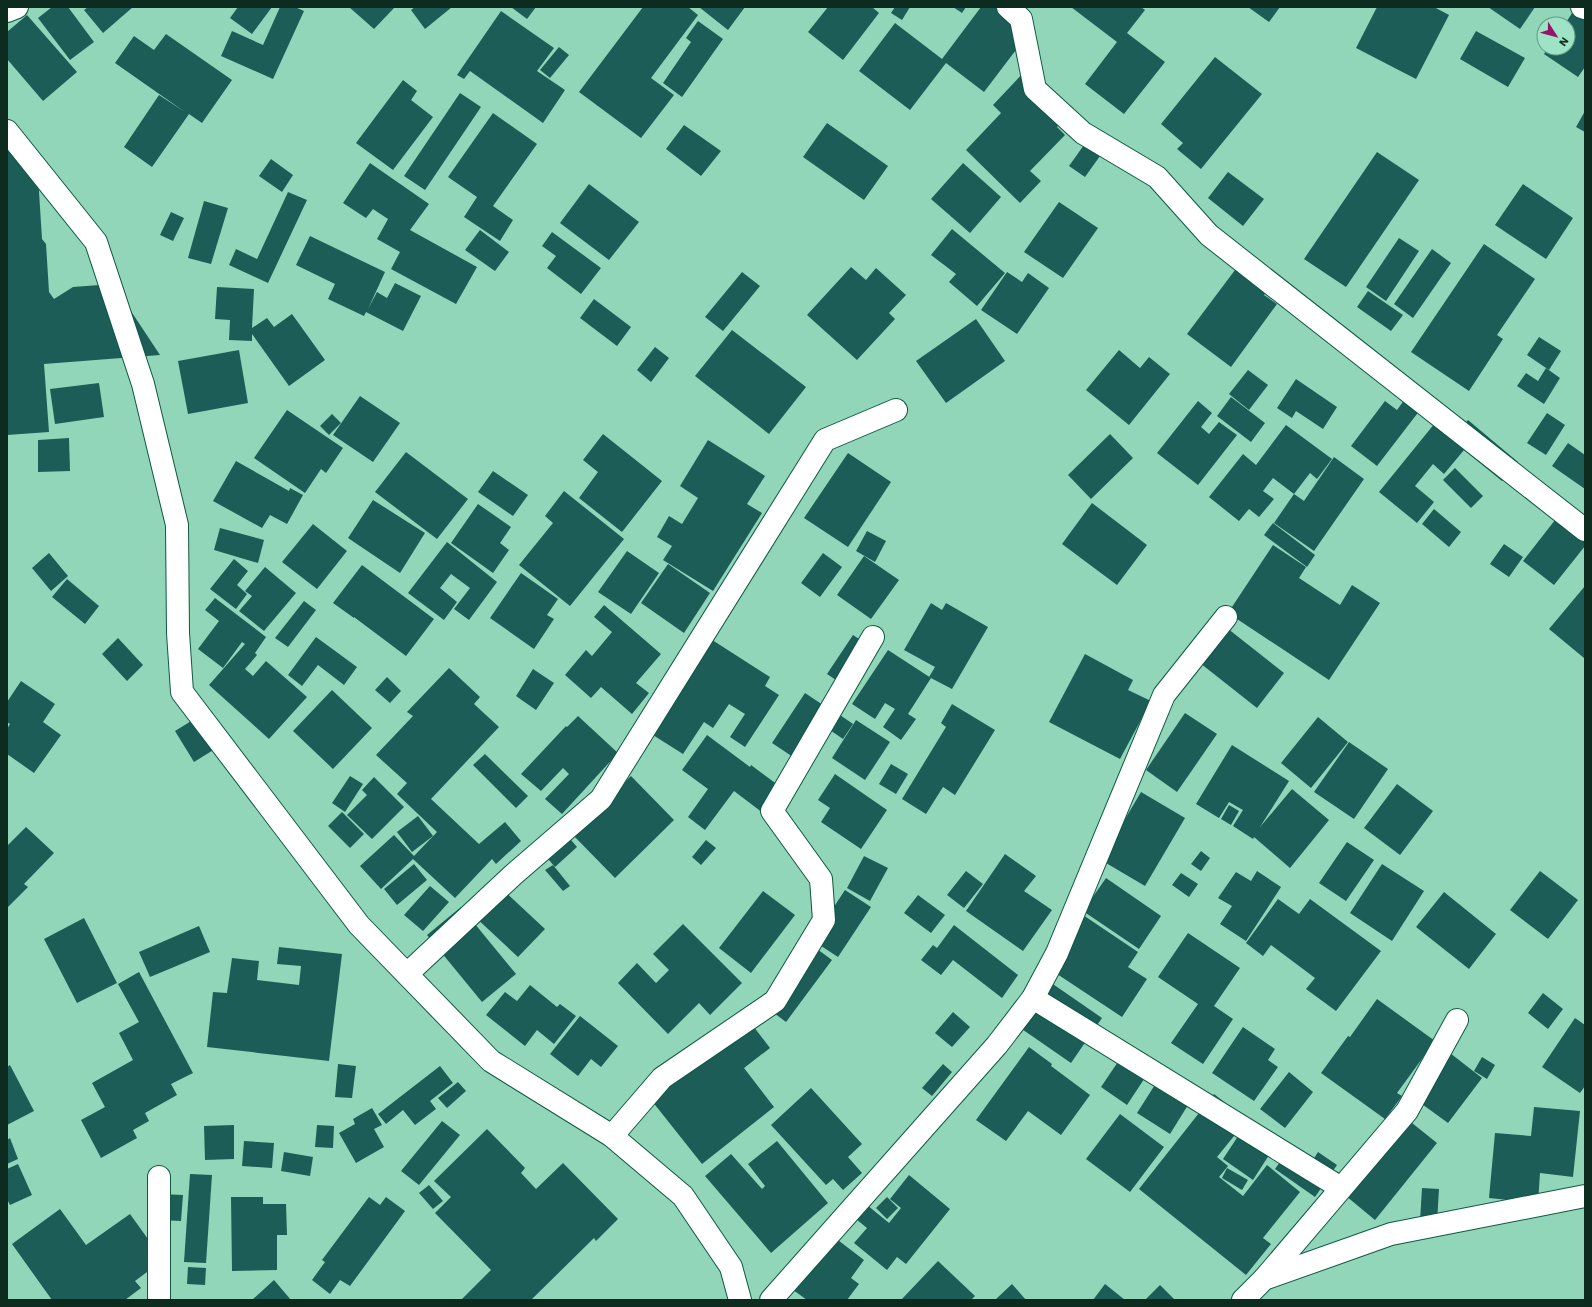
<svg xmlns="http://www.w3.org/2000/svg" width="1592" height="1307" font-family="'Work Sans',sans-serif">
<style>
.building{fill:#1d5d57}
.lines{fill:none;stroke-linecap:round;stroke-linejoin:round}
.street-casing{stroke:#0d5942;stroke-width:24}
.secondary-casing{stroke:#0d5942;stroke-width:24}
.street{stroke:#fff;stroke-width:22}
.secondary{stroke:#fff;stroke-width:22}
</style>
<rect width="100%" height="100%" fill="#91d6b9"/>
<!-- building -->
<g class="building">
<polygon points="52,7 68,7 94,42 70,60 38,18"/>
<polygon points="88,7 133,7 103,33 84,10"/>
<polygon points="238,7 272,7 252,34 230,18"/>
<polygon points="280,7 295,7 304,11 273,79 221,56 232,31 263,45"/>
<polygon points="349,7 395,7 374,29"/>
<polygon points="415,7 452,7 425,29 411,10"/>
<polygon points="511,7 536,7 527,19"/>
<polygon points="643,7 688,7 698,15 651,78 674,95 641,138 579,92"/>
<polygon points="699,7 745,7 728,30"/>
<polygon points="828,7 872,7 879,13 843,60 808,32"/>
<polygon points="895,7 910,7 902,20 891,13"/>
<polygon points="953,7 966,7 962,13"/>
<polygon points="981,7 1021,7 1028,34 984,92 946,63 910,110 859,71 895,23 942,59"/>
<polygon points="1071,7 1141,7 1145,10 1127,33 1165,62 1124,114 1085,84 1117,42"/>
<polygon points="1248,7 1280,7 1269,22"/>
<polygon points="1377,7 1434,7 1449,15 1416,79 1356,48"/>
<polygon points="1488,7 1535,7 1520,29"/>
<polygon points="1576,7 1585,9 1585,67 1578,77 1544,54 1548,48 1568,48 1568,24 1565,24"/>
<polygon points="501,11 554,48 537,71 565,90 543,123 470,71 464,79 457,75"/>
<polygon points="27,15 77,72 43,101 7,59 7,32"/>
<polygon points="698,21 723,39 682,97 663,83 691,42 686,38"/>
<polygon points="1476,31 1525,58 1508,87 1460,59"/>
<polygon points="166,34 232,80 202,123 189,114 152,167 124,147 159,95 185,112 115,63 134,36 154,50"/>
<polygon points="559,47 569,55 550,78 540,70"/>
<polygon points="1215,57 1262,94 1201,169 1177,149 1183,143 1161,124"/>
<polygon points="1025,71 1070,113 1057,127 1065,135 1030,171 1041,181 1020,203 966,150 1001,113 993,105"/>
<polygon points="403,80 417,91 411,100 433,117 393,170 356,143"/>
<polygon points="460,93 481,107 425,190 404,176"/>
<polygon points="1585,111 1585,132 1576,127"/>
<polygon points="493,113 537,144 493,206 513,220 500,241 464,217 477,197 448,177"/>
<polygon points="827,123 888,166 864,200 803,157"/>
<polygon points="684,125 721,151 701,176 666,149"/>
<polygon points="1094,131 1110,142 1085,177 1069,166"/>
<polygon points="21,151 38,176 42,239 46,244 49,292 54,299 73,287 113,284 160,355 44,364 49,432 7,435 7,152"/>
<polygon points="1377,152 1419,180 1346,287 1304,259"/>
<polygon points="271,159 293,175 282,192 259,176"/>
<polygon points="370,163 429,204 410,230 477,267 456,304 391,269 400,252 377,239 388,219 373,209 366,218 343,203"/>
<polygon points="963,163 1001,197 970,233 931,199"/>
<polygon points="1228,172 1264,199 1243,226 1208,198"/>
<polygon points="589,184 639,222 609,260 560,223"/>
<polygon points="1523,184 1573,218 1546,259 1495,225"/>
<polygon points="288,192 307,200 268,283 229,265 236,249 257,259"/>
<polygon points="204,201 228,208 211,264 188,258"/>
<polygon points="1059,202 1098,228 1063,278 1024,252"/>
<polygon points="171,212 184,218 173,241 160,235"/>
<polygon points="952,229 1005,273 977,306 949,282 956,274 931,255"/>
<polygon points="480,230 509,252 495,271 465,250"/>
<polygon points="552,232 601,268 581,294 547,268 556,256 542,246"/>
<polygon points="310,236 385,272 368,309 377,292 387,298 395,283 421,296 403,331 366,312 364,316 328,299 335,284 296,265"/>
<polygon points="1399,238 1419,251 1386,301 1366,287"/>
<polygon points="1484,244 1535,279 1497,335 1503,339 1469,391 1411,352"/>
<polygon points="1432,249 1451,263 1413,318 1394,304"/>
<polygon points="1241,262 1271,285 1264,295 1277,304 1231,367 1187,334"/>
<polygon points="851,267 866,280 876,268 906,295 889,313 895,319 857,360 807,315"/>
<polygon points="742,272 760,286 723,331 705,317"/>
<polygon points="1007,272 1022,282 1028,273 1049,288 1017,334 981,310"/>
<polygon points="217,287 254,289 252,328 267,318 274,327 292,314 325,360 289,386 252,334 252,341 229,340 230,320 215,319"/>
<polygon points="1368,291 1403,315 1391,331 1357,307"/>
<polygon points="594,299 631,327 617,346 580,318"/>
<polygon points="976,319 1005,361 946,403 916,361"/>
<polygon points="732,330 806,387 769,434 695,376"/>
<polygon points="1539,337 1561,351 1549,370 1527,355"/>
<polygon points="655,347 669,358 651,382 637,370"/>
<polygon points="239,350 248,403 188,414 178,361"/>
<polygon points="1119,350 1140,368 1149,357 1170,374 1129,425 1086,390"/>
<polygon points="1546,368 1560,378 1544,404 1517,386 1526,373 1538,381"/>
<polygon points="1248,370 1268,385 1249,410 1229,394"/>
<polygon points="1296,379 1337,407 1323,429 1296,411 1292,418 1277,408"/>
<polygon points="99,383 104,417 55,424 50,389"/>
<polygon points="360,396 400,423 373,462 333,435"/>
<polygon points="1231,397 1265,423 1251,442 1217,416"/>
<polygon points="1405,399 1420,410 1377,466 1351,446 1385,401 1397,410"/>
<polygon points="1198,401 1212,413 1201,427 1209,434 1219,422 1237,435 1198,485 1157,453"/>
<polygon points="287,410 343,448 326,473 321,469 305,493 254,458"/>
<polygon points="1547,413 1565,425 1546,455 1527,443"/>
<polygon points="332,414 341,423 329,435 320,426"/>
<polygon points="1468,420 1518,462 1502,481 1464,450 1444,474 1433,464 1415,486 1434,502 1417,523 1379,492 1435,423 1453,437"/>
<polygon points="1286,425 1332,459 1317,479 1310,473 1294,494 1273,478 1263,491 1274,499 1259,517 1249,509 1239,521 1209,497 1243,454 1256,465"/>
<polygon points="603,434 662,481 622,532 579,498 598,472 583,460"/>
<polygon points="1110,434 1133,458 1091,499 1068,475"/>
<polygon points="69,438 70,471 38,472 38,440"/>
<polygon points="708,440 765,476 747,504 762,513 713,591 663,560 672,546 657,537 669,516 682,524 698,498 680,486"/>
<polygon points="1568,443 1585,455 1585,489 1552,466"/>
<polygon points="406,452 468,499 437,539 375,492"/>
<polygon points="848,453 891,482 848,547 804,518"/>
<polygon points="1334,457 1364,479 1314,551 1274,523 1294,494 1304,501"/>
<polygon points="236,461 289,491 290,488 303,495 287,524 270,515 262,528 213,501"/>
<polygon points="1455,468 1483,496 1471,508 1443,480"/>
<polygon points="493,471 528,495 513,516 478,492"/>
<polygon points="564,491 624,539 570,606 519,565 553,523 545,516"/>
<polygon points="373,500 425,533 400,573 348,538"/>
<polygon points="1092,503 1147,545 1117,585 1062,544"/>
<polygon points="478,504 511,527 500,543 509,550 493,573 451,543"/>
<polygon points="1566,506 1585,521 1585,546 1554,585 1523,561"/>
<polygon points="1434,509 1461,532 1449,547 1422,524"/>
<polygon points="1273,523 1315,555 1307,567 1264,535"/>
<polygon points="313,524 347,551 317,589 282,562"/>
<polygon points="220,528 264,540 258,563 214,550"/>
<polygon points="867,531 886,541 875,562 856,551"/>
<polygon points="447,542 497,582 469,620 454,609 470,588 451,574 440,588 457,602 444,620 408,593"/>
<polygon points="1504,544 1523,557 1509,577 1490,564"/>
<polygon points="1273,545 1306,567 1299,578 1340,605 1352,585 1380,603 1329,680 1228,613"/>
<polygon points="627,551 659,573 631,614 598,592"/>
<polygon points="49,553 68,576 51,591 32,568"/>
<polygon points="823,553 842,567 820,597 801,583"/>
<polygon points="864,556 899,580 871,619 837,595"/>
<polygon points="234,559 248,571 237,585 247,594 236,609 210,589"/>
<polygon points="668,564 710,593 684,633 641,603"/>
<polygon points="362,565 434,619 406,656 354,617 354,618 333,603"/>
<polygon points="265,567 296,593 264,631 239,611 252,596 245,591"/>
<polygon points="521,573 558,599 547,615 554,619 534,649 490,618"/>
<polygon points="67,579 99,606 85,624 52,597"/>
<polygon points="1585,586 1585,657 1584,658 1549,629"/>
<polygon points="215,598 266,637 255,653 257,655 245,669 253,676 266,661 307,697 269,739 209,685 245,644 242,642 223,668 198,649 219,621 205,610"/>
<polygon points="304,601 316,610 288,647 275,638"/>
<polygon points="931,603 942,610 946,603 988,627 952,689 929,677 935,667 904,650"/>
<polygon points="604,605 661,654 636,683 649,693 632,714 601,687 591,698 565,675 586,650 592,656 612,632 594,617"/>
<polygon points="1227,628 1284,673 1257,708 1200,663"/>
<polygon points="853,635 868,645 842,684 827,674"/>
<polygon points="706,636 770,677 765,686 779,695 745,747 730,737 745,714 729,704 713,728 704,722 683,754 645,730"/>
<polygon points="316,637 357,667 344,685 318,665 302,686 288,675"/>
<polygon points="118,638 143,665 127,681 102,654"/>
<polygon points="888,650 931,678 908,714 916,719 901,740 883,727 895,709 885,703 875,719 852,704"/>
<polygon points="1085,654 1133,680 1128,690 1151,701 1120,759 1049,722"/>
<polygon points="449,668 480,697 474,704 499,727 431,799 479,844 505,822 521,841 496,864 492,859 455,898 413,859 381,889 360,866 394,835 414,856 437,832 397,794 407,783 376,755 413,716 407,712"/>
<polygon points="533,669 554,683 536,710 516,696"/>
<polygon points="387,677 401,691 390,703 375,690"/>
<polygon points="21,681 55,704 43,722 61,735 34,773 7,754 7,729 10,724 7,722 7,702"/>
<polygon points="332,690 372,728 333,769 293,731"/>
<polygon points="805,693 826,707 793,757 772,743"/>
<polygon points="952,704 995,730 955,795 943,787 926,814 902,799 946,727 941,723"/>
<polygon points="837,713 853,724 843,739 827,728"/>
<polygon points="1185,713 1217,734 1177,792 1146,770"/>
<polygon points="578,716 618,753 562,814 545,799 569,774 563,768 541,791 521,774 566,726 567,727"/>
<polygon points="1318,717 1348,742 1311,788 1281,763"/>
<polygon points="196,718 215,749 194,762 175,731"/>
<polygon points="856,720 890,742 865,780 832,758"/>
<polygon points="707,735 750,767 751,765 782,788 763,813 734,791 705,830 688,817 708,789 682,770"/>
<polygon points="1349,742 1388,769 1354,819 1314,792"/>
<polygon points="1232,745 1289,781 1260,827 1292,789 1329,820 1290,868 1254,837 1253,839 1233,826 1243,810 1229,802 1219,818 1196,804"/>
<polygon points="485,754 528,796 516,808 473,765"/>
<polygon points="891,764 908,774 896,794 879,784"/>
<polygon points="835,774 887,810 861,849 821,822 830,808 818,800"/>
<polygon points="350,776 363,784 345,812 332,803"/>
<polygon points="631,776 674,820 615,878 572,834"/>
<polygon points="374,777 404,807 372,839 347,815 367,795 362,790"/>
<polygon points="1397,784 1433,811 1400,855 1364,828"/>
<polygon points="1141,792 1185,818 1145,886 1101,860"/>
<polygon points="1229,805 1239,811 1231,825 1221,819"/>
<polygon points="342,812 364,834 350,848 328,826"/>
<polygon points="418,816 433,836 412,852 397,832"/>
<polygon points="26,827 54,853 24,884 28,887 7,908 7,846"/>
<polygon points="566,834 577,847 555,867 544,854"/>
<polygon points="706,840 716,848 701,865 692,857"/>
<polygon points="1347,842 1374,860 1346,901 1319,883"/>
<polygon points="1201,851 1210,858 1201,871 1191,864"/>
<polygon points="1005,854 1036,876 1024,891 1052,910 1023,951 966,911"/>
<polygon points="864,856 888,868 870,901 847,888"/>
<polygon points="414,864 427,880 397,905 384,889"/>
<polygon points="1382,864 1424,891 1392,941 1350,913"/>
<polygon points="553,865 570,886 563,891 545,870"/>
<polygon points="966,871 983,884 964,908 947,895"/>
<polygon points="1257,871 1281,887 1246,941 1220,924 1232,906 1218,898 1236,872 1251,881"/>
<polygon points="1540,871 1578,900 1548,939 1510,910"/>
<polygon points="1181,873 1198,884 1189,897 1172,885"/>
<polygon points="1106,878 1161,916 1139,949 1083,911"/>
<polygon points="430,886 449,902 423,931 404,915"/>
<polygon points="499,886 545,929 518,957 473,915"/>
<polygon points="845,890 871,907 838,957 812,940"/>
<polygon points="763,891 795,915 751,973 719,948"/>
<polygon points="1444,892 1496,934 1469,969 1416,927"/>
<polygon points="918,895 945,915 931,933 904,913"/>
<polygon points="1278,899 1299,914 1310,899 1381,951 1336,1011 1306,989 1315,978 1271,945 1263,956 1246,943"/>
<polygon points="461,907 516,974 482,1002 427,935"/>
<polygon points="1080,913 1138,952 1128,967 1147,979 1122,1017 1045,966"/>
<polygon points="84,918 117,983 77,1003 44,939"/>
<polygon points="683,924 742,983 710,1015 699,1003 668,1034 618,983 637,963 656,983 669,970 653,954"/>
<polygon points="954,925 1018,975 1002,998 953,960 941,975 921,960 933,945 937,948"/>
<polygon points="199,926 210,952 150,977 139,952"/>
<polygon points="1188,933 1240,968 1214,1006 1233,1019 1203,1064 1171,1043 1198,1004 1158,977"/>
<polygon points="813,946 832,960 786,1022 766,1007"/>
<polygon points="279,947 342,954 329,1061 207,1047 213,992 227,993 232,958 259,961 257,980 299,985 301,966 277,964"/>
<polygon points="139,972 193,1073 171,1084 177,1095 145,1113 149,1121 133,1130 137,1138 101,1158 81,1120 105,1107 92,1083 133,1060 119,1033 139,1022 118,984"/>
<polygon points="1047,980 1102,1018 1071,1063 1016,1025"/>
<polygon points="530,985 557,1007 560,1004 576,1016 554,1044 537,1030 525,1046 486,1015 505,992 517,1001"/>
<polygon points="1543,993 1563,1009 1548,1029 1528,1013"/>
<polygon points="1377,999 1435,1041 1397,1093 1402,1096 1385,1119 1321,1073 1348,1036 1350,1037"/>
<polygon points="953,1012 970,1027 952,1047 935,1033"/>
<polygon points="580,1016 618,1046 601,1067 591,1059 578,1076 550,1054"/>
<polygon points="747,1018 770,1048 744,1068 774,1107 702,1164 648,1096"/>
<polygon points="1575,1018 1585,1025 1585,1086 1580,1093 1542,1067"/>
<polygon points="1243,1027 1275,1049 1268,1060 1278,1067 1254,1101 1212,1073"/>
<polygon points="1029,1047 1052,1064 1051,1066 1090,1095 1061,1135 1028,1111 1006,1141 976,1120"/>
<polygon points="1128,1047 1154,1064 1127,1105 1101,1087"/>
<polygon points="1450,1053 1482,1078 1448,1123 1415,1099"/>
<polygon points="1482,1057 1495,1065 1487,1079 1474,1071"/>
<polygon points="338,1064 356,1066 352,1098 335,1097"/>
<polygon points="943,1064 952,1072 932,1096 922,1088"/>
<polygon points="10,1065 34,1111 7,1125 7,1067"/>
<polygon points="440,1066 453,1083 430,1101 436,1109 415,1125 403,1110 386,1124 378,1114"/>
<polygon points="1165,1069 1198,1089 1170,1134 1137,1113"/>
<polygon points="1289,1072 1313,1092 1285,1128 1260,1109"/>
<polygon points="458,1082 466,1091 447,1108 438,1098"/>
<polygon points="811,1088 862,1144 848,1157 862,1173 843,1190 833,1179 826,1185 771,1125"/>
<polygon points="1214,1094 1247,1120 1217,1157 1228,1166 1219,1177 1243,1196 1267,1165 1300,1192 1263,1238 1271,1244 1246,1275 1139,1189"/>
<polygon points="1534,1107 1580,1111 1573,1177 1540,1173 1538,1203 1489,1198 1495,1133 1531,1136"/>
<polygon points="372,1108 382,1125 374,1129 384,1147 356,1163 339,1133 355,1124 353,1119"/>
<polygon points="1120,1114 1164,1147 1130,1192 1086,1159"/>
<polygon points="1402,1115 1437,1143 1375,1220 1346,1196"/>
<polygon points="1250,1118 1280,1138 1253,1180 1223,1159"/>
<polygon points="442,1121 460,1135 419,1185 401,1171"/>
<polygon points="234,1125 234,1159 205,1160 204,1126"/>
<polygon points="317,1125 334,1126 333,1148 315,1147"/>
<polygon points="487,1129 525,1168 521,1173 536,1189 563,1163 618,1219 596,1241 594,1238 531,1300 461,1300 491,1270 435,1213 451,1197 434,1181"/>
<polygon points="10,1138 18,1159 7,1164 7,1140"/>
<polygon points="244,1141 274,1143 272,1168 242,1166"/>
<polygon points="777,1141 828,1203 771,1253 705,1176 731,1154 762,1189 765,1186 748,1164"/>
<polygon points="1292,1145 1313,1160 1318,1152 1337,1165 1315,1197 1275,1169"/>
<polygon points="284,1152 313,1157 310,1176 281,1171"/>
<polygon points="18,1164 32,1195 10,1205 7,1199 7,1169"/>
<polygon points="1227,1168 1248,1180 1242,1190 1222,1178"/>
<polygon points="190,1174 212,1175 206,1263 184,1262"/>
<polygon points="909,1175 950,1209 906,1264 897,1257 887,1270 854,1243 867,1228 856,1219 867,1205 889,1223 901,1208 890,1199"/>
<polygon points="429,1185 443,1201 433,1209 419,1193"/>
<polygon points="1422,1188 1439,1189 1437,1222 1420,1221"/>
<polygon points="161,1194 183,1195 181,1221 160,1220"/>
<polygon points="231,1197 263,1197 263,1204 286,1204 287,1235 277,1235 277,1270 232,1271"/>
<polygon points="369,1197 380,1205 386,1197 405,1211 350,1286 340,1280 330,1294 312,1280 325,1262 322,1260"/>
<polygon points="887,1197 898,1208 887,1219 876,1208"/>
<polygon points="60,1209 86,1245 130,1214 163,1260 135,1281 141,1288 125,1300 52,1300 12,1244"/>
<polygon points="830,1234 864,1260 851,1278 859,1284 847,1300 807,1300 789,1287"/>
<polygon points="938,1261 975,1296 971,1300 901,1300"/>
<polygon points="188,1267 206,1268 205,1285 187,1284"/>
<polygon points="274,1280 291,1300 252,1300"/>
<polygon points="1012,1284 1026,1300 995,1300"/>
<polygon points="1105,1284 1125,1300 1093,1300"/>
<polygon points="1160,1285 1175,1300 1145,1300"/>
</g>
<g class="lines">
<defs>
<g id="street">
<polyline points="1008,7 1021,19 1035,89 1083,133 1157,177 1209,235 1585,530"/>
<polyline points="1582,7 1585,8"/>
<polyline points="7,11 17,7"/>
<polyline points="407,974 513,875 601,799 825,440 896,410"/>
<polyline points="1033,998 1341,1188"/>
<polyline points="612,1136 662,1078 775,1001 824,920 821,879 772,811 873,637"/>
<polyline points="1265,1278 1407,1111 1457,1020"/>
<polyline points="159,1300 159,1177"/>
<polyline points="771,1300 997,1045 1033,998 1057,953 1164,695 1226,617"/>
<polyline points="1243,1300 1264,1279 1391,1234 1585,1196"/>
</g>
<polyline id="secondary" points="7,131 96,242 143,384 177,525 178,633 182,692 359,925 491,1061 612,1136 683,1196 731,1267 740,1300"/>
</defs>
<!-- street casing -->
<use href="#street" class="street-casing"/>
<!-- secondary casing -->
<use href="#secondary" class="secondary-casing"/>
<!-- street -->
<use href="#street" class="street"/>
<!-- secondary -->
<use href="#secondary" class="secondary"/>
</g>
<!-- border -->
<rect width="1592" height="1307" fill="none" stroke="#0e2b20" stroke-width="16"/>
<!-- north arrow -->
<g transform="translate(1556 36) rotate(126)"><circle r="19" fill="#9ee3c6" stroke="#649984"/>
<path d="M0-3L7 15L0 10L-7 15Z" fill="#96136a"/>
<text y="-6" font-size="11" font-weight="bold" text-anchor="middle" fill="#0e2b20">N</text>
</g>
</svg>
